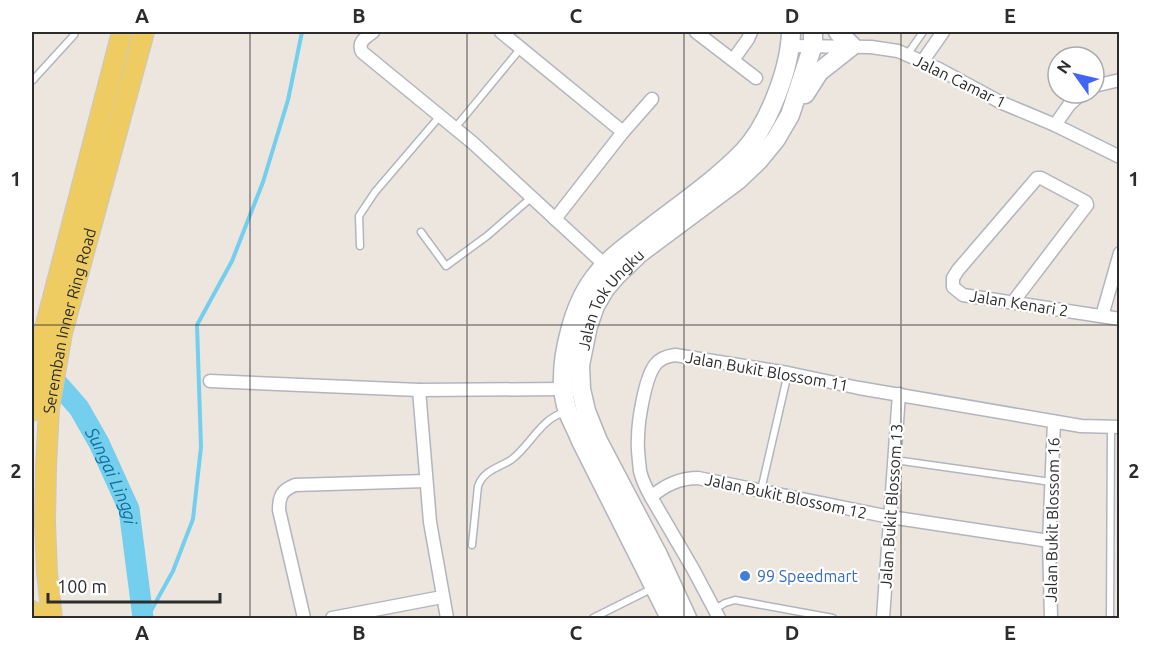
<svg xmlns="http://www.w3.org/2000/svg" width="1151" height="650" font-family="Ubuntu,sans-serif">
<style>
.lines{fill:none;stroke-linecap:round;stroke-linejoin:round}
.stream{stroke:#73cfed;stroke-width:4}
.river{stroke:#73cfed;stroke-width:21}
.lane-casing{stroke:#b2b5bf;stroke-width:9}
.street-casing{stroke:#b2b5bf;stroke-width:15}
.secondary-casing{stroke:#b2b5bf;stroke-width:21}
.primary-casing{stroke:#c8c8c8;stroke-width:22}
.lane{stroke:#fff;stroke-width:6}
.street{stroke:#fff;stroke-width:12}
.secondary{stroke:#fff;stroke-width:18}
.primary{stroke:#efcc61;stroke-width:20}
.grid{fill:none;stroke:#2c2c2c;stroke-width:1.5;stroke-opacity:0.55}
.shop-dot{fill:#3f7fe0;stroke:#fff;stroke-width:2}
.labels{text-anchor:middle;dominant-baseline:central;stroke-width:4.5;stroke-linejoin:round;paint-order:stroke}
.street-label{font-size:16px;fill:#2c2c2c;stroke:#fff}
.shop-label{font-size:16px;fill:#366cbe;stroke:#fff;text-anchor:start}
.water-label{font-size:18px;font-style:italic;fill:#0f6e9c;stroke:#fff}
.neatline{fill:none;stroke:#2c2c2c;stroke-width:2}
.grid-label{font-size:20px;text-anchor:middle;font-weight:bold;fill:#2c2c2c}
</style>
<rect width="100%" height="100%" fill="#ede6de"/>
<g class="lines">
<!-- stream -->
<polyline class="stream" points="147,618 173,571 193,519 201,447 197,325 232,261 263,182 288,100 302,32"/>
<!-- river -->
<path class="river" id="s1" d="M44 368 79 408 99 443 129 509 143 618"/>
<defs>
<g id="lane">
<polyline points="907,55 923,32"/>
<polyline points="32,81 74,35 75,32"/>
<polyline points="455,128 521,48"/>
<polyline points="421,232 446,266 487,236 532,197"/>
<polyline points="360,246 359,216 375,192 440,116"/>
<polyline points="895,460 1051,482"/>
<polyline points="761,490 788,373"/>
<path d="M472 545 478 486C484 470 498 468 511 460 531 445 540 419 565 412"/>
<polyline points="715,609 725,603 735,600 833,618"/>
<polyline points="593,618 651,589"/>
<polyline points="1110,618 1111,427"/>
</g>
<g id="street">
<path d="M373 32C366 37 357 42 362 52L473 143 605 265"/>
<polyline points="501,32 623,132"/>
<polyline points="696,32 756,78"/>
<polyline points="790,46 871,47 898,51 939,69 1000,102 1055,125 1120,157"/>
<polyline points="733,60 748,39 751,32"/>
<polyline points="922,62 943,32"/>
<polyline points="1094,86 1120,80"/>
<polyline points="1055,125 1069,105 1082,93"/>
<polyline points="555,219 623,132 652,99"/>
<polyline points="1013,302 1087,205 1086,202 1041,178 1037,178 958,270 953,278 953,287 963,295 1120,319"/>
<polyline points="1102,316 1120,253"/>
<polyline points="210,381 419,390 563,389"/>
<polyline points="419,390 430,522 447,618"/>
<path d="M651 497C665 485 679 478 698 478L890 517 1049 541"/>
<path d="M304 618 279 510C279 496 282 490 295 485L426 481"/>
<polyline points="332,618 442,597"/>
<path d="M719 618 693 569 651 497C646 488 642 480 640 471 639 460 637 448 638 438 638 421 645 378 655 365 660 358 667 356 675 355L788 373 859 388 1081 426 1120 427"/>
<polyline points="883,618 899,394"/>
<polyline points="1051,618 1049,541 1054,422"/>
</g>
<g id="secondary">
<polyline points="805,94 819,72 852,46 838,32"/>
<path d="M670 618 581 441C577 431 572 422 568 412 559 386 563 357 570 331 575 312 582 294 594 278 606 261 624 248 641 235 675 208 713 183 743 152 769 125 790 68 791 32"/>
<path id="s2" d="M687 618 658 555 598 441 586 411 581 389 580 365 588 326 595 306 605 289 617 275 640 253 738 180 758 161 776 139 790 115 813 45V32"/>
</g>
<g id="primary">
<polyline points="32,411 33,388 45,328 122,32"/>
<polyline points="32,611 33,618"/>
<path id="s3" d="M52 618 47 573 45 522 46 466 49 408 62 333 144 32"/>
</g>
</defs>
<!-- lane casing -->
<use href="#lane" class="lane-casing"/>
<!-- street casing -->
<use href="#street" class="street-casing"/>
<!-- secondary casing -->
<use href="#secondary" class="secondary-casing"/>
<!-- primary casing -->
<use href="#primary" class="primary-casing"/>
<!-- lane -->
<use href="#lane" class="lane"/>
<!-- street -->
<use href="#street" class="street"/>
<!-- secondary -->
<use href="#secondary" class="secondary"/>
<!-- primary -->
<use href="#primary" class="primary"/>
</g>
<!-- grid -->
<path class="grid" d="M250 32V618M467 32V618M684 32V618M901 32V618M32 325H1120"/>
<!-- markers -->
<circle class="shop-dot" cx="745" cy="576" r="6"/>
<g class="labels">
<!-- street labels -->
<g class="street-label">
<text transform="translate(960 81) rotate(26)">Jalan Camar 1</text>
<text stroke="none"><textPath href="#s2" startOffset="351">Jalan Tok Ungku</textPath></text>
<text transform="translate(1019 303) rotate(9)">Jalan Kenari 2</text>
<text stroke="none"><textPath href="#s3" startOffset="300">Seremban Inner Ring Road</textPath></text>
<text transform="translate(767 371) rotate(10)">Jalan Bukit Blossom 11</text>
<text transform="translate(786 496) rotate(12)">Jalan Bukit Blossom 12</text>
<text transform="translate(891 506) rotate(-86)">Jalan Bukit Blossom 13</text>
<text transform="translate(1052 520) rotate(-89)">Jalan Bukit Blossom 16</text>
</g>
<!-- shop labels -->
<g class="shop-label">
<text x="757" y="576">99 Speedmart</text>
</g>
<!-- water labels -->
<g class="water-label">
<text stroke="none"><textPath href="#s1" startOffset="129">Sungai Linggi</textPath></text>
</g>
</g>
<!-- border -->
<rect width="1151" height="650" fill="none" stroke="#ffffff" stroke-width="66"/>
<!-- north arrow -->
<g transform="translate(1076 75) rotate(304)"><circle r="28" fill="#ffffff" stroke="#ababab" stroke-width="1.5"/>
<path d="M0-4.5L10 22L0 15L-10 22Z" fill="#4166f7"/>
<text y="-9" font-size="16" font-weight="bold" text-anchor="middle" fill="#2c2c2c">N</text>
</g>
<!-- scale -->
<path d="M48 593v9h172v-9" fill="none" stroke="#2c2c2c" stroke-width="3"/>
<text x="57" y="593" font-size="18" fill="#2c2c2c" stroke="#ffffff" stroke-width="4.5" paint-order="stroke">100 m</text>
<rect x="33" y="33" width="1085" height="584" class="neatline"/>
<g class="grid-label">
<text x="142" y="23">A</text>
<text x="359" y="23">B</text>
<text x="576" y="23">C</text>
<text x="792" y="23">D</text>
<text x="1010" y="23">E</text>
<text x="16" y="186">1</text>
<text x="1134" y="186">1</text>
<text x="16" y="478">2</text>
<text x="1134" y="478">2</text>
<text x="142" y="640">A</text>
<text x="359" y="640">B</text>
<text x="576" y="640">C</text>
<text x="792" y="640">D</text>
<text x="1010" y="640">E</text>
</g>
</svg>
